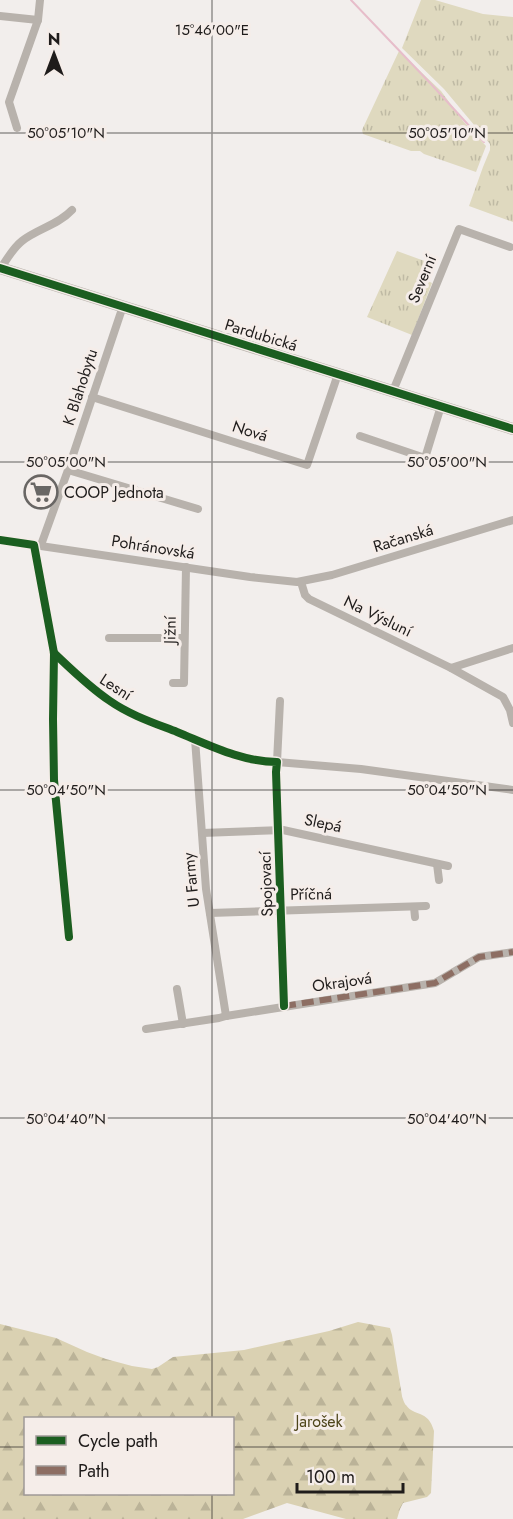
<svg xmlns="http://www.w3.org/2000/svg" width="513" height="1519" font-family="Jost,sans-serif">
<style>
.grass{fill:url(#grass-tufts)}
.forest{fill:url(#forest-firs);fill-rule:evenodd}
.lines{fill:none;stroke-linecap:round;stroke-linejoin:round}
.stream{stroke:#e7bdca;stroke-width:2}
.street{stroke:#b8b2ac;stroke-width:8}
.secondary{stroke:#b7b2ab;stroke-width:12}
.quiet{stroke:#8d6e63;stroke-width:6;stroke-dasharray:12 6;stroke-linecap:butt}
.cycleway-casing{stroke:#f5ede9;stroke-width:11}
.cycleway{stroke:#1b5e20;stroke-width:8}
.ticks{fill:none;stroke:#1f1c1b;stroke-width:1.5;stroke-opacity:0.45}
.labels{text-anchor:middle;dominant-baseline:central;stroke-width:6;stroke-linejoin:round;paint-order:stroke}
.street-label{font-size:16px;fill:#1f1c1b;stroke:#f5ede9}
.poi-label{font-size:16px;fill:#1f1c1b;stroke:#f5ede9;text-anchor:start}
.park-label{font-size:16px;fill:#4e451a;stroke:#f5ede9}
.ticks-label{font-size:15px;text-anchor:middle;fill:#1f1c1b;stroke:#f5ede9;stroke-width:6;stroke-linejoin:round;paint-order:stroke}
</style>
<defs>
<pattern id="grass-tufts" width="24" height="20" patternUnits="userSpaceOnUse" patternTransform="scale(1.5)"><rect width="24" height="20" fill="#dfd9bf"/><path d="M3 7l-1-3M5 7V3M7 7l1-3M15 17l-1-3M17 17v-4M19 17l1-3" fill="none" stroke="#bfbaa4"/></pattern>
<pattern id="forest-firs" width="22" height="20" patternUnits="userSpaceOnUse" patternTransform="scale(1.5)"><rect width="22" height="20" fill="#dad1b2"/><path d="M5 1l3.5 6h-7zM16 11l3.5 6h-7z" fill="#bbb398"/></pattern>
</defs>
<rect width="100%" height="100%" fill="#f2eeec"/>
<!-- grass -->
<g class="grass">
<polygon points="421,0 435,0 483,14 513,17 513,222 469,206 483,167 490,150 490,144 444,89 402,48"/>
<polygon points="399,51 441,91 463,121 486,146 476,172 424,154 420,151 411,151 363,134 362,130"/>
<polygon points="397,251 430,263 424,279 432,283 412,335 367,317"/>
</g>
<!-- forest -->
<path class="forest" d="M358 1322 390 1328 392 1335 402 1396C402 1397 405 1405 406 1405 414 1417 428 1409 434 1431L431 1493 427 1497 403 1503 400 1509 397 1519H346L287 1503 243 1519H0V1324L56 1338 87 1352 106 1359 132 1366 152 1369 158 1367 173 1357 244 1350 329 1331ZM26 1418H232V1494H26Z"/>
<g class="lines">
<!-- stream -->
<polyline class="stream" points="351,0 431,84 484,142"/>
<!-- street -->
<g class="street">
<polyline points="0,16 38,20"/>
<polyline points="17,128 9,102 38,20 40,0"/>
<path d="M1 268C7 259 13 248 22 241 37 229 58 225 72 210"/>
<polyline points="393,391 459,229 510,247"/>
<polyline points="92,397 307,465 338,374"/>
<polyline points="360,436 425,458 441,406"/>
<polyline points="68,470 198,509"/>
<polyline points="0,540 250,577 297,582 332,575 513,520"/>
<polyline points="34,545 54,653 86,684 111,702 138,716 235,755 261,762 277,762 276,772 284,1006"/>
<polyline points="41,545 68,470 123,306"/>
<polyline points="301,582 305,595 309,599 451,668 513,648"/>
<polyline points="109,638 184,638"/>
<polyline points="451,668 503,697 510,710 513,723"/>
<polyline points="173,683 184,683 186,567"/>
<polyline points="280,701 277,762 361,769 513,790"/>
<polyline points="195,739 206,889 226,1016"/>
<polyline points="202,833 283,830 448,866"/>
<polyline points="437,864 439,880"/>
<polyline points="414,907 415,917"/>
<polyline points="210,913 426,906"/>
<polyline points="177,989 183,1024"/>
<polyline points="146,1029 219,1018 226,1016 435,983 479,957 513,952"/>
</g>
<!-- secondary -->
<polyline class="secondary" points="0,268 513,429"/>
<!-- quiet -->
<polyline class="quiet" points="284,1006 435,983 479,957 513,952"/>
<defs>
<g id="cycleway">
<polyline points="0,268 513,429"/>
<polyline points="0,540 34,545 54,653 53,719 54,780 69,937"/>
<path d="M54 653C72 670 89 687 110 701 130 715 154 723 177 732 209 745 242 762 277 762L276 772 284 1006"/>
</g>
</defs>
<!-- cycleway casing -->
<use href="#cycleway" class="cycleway-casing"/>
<!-- cycleway -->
<use href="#cycleway" class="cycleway"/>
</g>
<!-- ticks -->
<path class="ticks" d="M212 0V1418M0 133H513M0 462H513M0 790H513M0 1118H513M0 1447H26M232 1447H513M212 1494V1519"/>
<!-- icons -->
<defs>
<symbol id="supermarket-ring" viewBox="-11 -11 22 22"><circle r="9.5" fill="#f5ede9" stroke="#696664" stroke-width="1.5"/><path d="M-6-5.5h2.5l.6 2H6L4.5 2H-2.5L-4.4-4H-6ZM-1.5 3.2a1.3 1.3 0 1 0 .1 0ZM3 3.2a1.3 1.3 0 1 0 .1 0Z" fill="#696664"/></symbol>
</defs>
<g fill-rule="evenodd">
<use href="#supermarket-ring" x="22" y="473" width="38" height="38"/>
</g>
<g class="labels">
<!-- street labels -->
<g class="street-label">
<text transform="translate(422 279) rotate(-68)">Severní</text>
<text transform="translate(261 335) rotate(17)">Pardubická</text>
<text transform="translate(80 387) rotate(-72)">K Blahobytu</text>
<text transform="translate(250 431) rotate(18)">Nová</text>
<text transform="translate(403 538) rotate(-17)">Račanská</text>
<text transform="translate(153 547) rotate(9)">Pohránovská</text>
<text transform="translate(378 616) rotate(26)">Na Výsluní</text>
<text transform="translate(170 630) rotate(-89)">Jižní</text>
<text transform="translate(116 687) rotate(33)">Lesní</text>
<text transform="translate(323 823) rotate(12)">Slepá</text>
<text transform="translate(191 880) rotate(-96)">U Farmy</text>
<text transform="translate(266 884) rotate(-92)">Spojovací</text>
<text transform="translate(311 894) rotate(-1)">Příčná</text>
<text transform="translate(342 982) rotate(-8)">Okrajová</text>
</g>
<!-- poi labels -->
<g class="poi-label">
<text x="64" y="492">COOP Jednota</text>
</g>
<!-- park labels -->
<g class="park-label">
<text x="319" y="1421">Jarošek</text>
</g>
</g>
<g class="ticks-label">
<text x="212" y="35">15°46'00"E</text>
<text x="66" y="138">50°05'10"N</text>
<text x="447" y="138">50°05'10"N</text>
<text x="66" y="467">50°05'00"N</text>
<text x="447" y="467">50°05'00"N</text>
<text x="66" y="795">50°04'50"N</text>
<text x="447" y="795">50°04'50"N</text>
<text x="66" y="1124">50°04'40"N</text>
<text x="447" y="1124">50°04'40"N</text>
</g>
<!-- legend -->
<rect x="24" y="1417" width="210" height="78" fill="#f5ede9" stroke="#9f9997" stroke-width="1.5"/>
<rect x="36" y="1436" width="30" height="9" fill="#1b5e20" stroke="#9f9997" stroke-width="1.5"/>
<text x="78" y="1447" font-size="18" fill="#1f1c1b">Cycle path</text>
<rect x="36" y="1466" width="30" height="9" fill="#8d6e63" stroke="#9f9997" stroke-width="1.5"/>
<text x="78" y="1477" font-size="18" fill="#1f1c1b">Path</text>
<!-- north arrow -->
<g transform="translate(54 54)" stroke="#f5ede9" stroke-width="4.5" paint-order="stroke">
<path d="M0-4.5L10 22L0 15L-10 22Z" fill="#1f1c1b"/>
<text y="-9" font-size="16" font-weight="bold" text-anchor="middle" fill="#1f1c1b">N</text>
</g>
<!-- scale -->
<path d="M297 1483v9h106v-9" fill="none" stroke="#1f1c1b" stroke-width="3"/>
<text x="306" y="1483" font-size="18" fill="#1f1c1b" stroke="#f5ede9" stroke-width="4.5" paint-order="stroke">100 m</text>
</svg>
